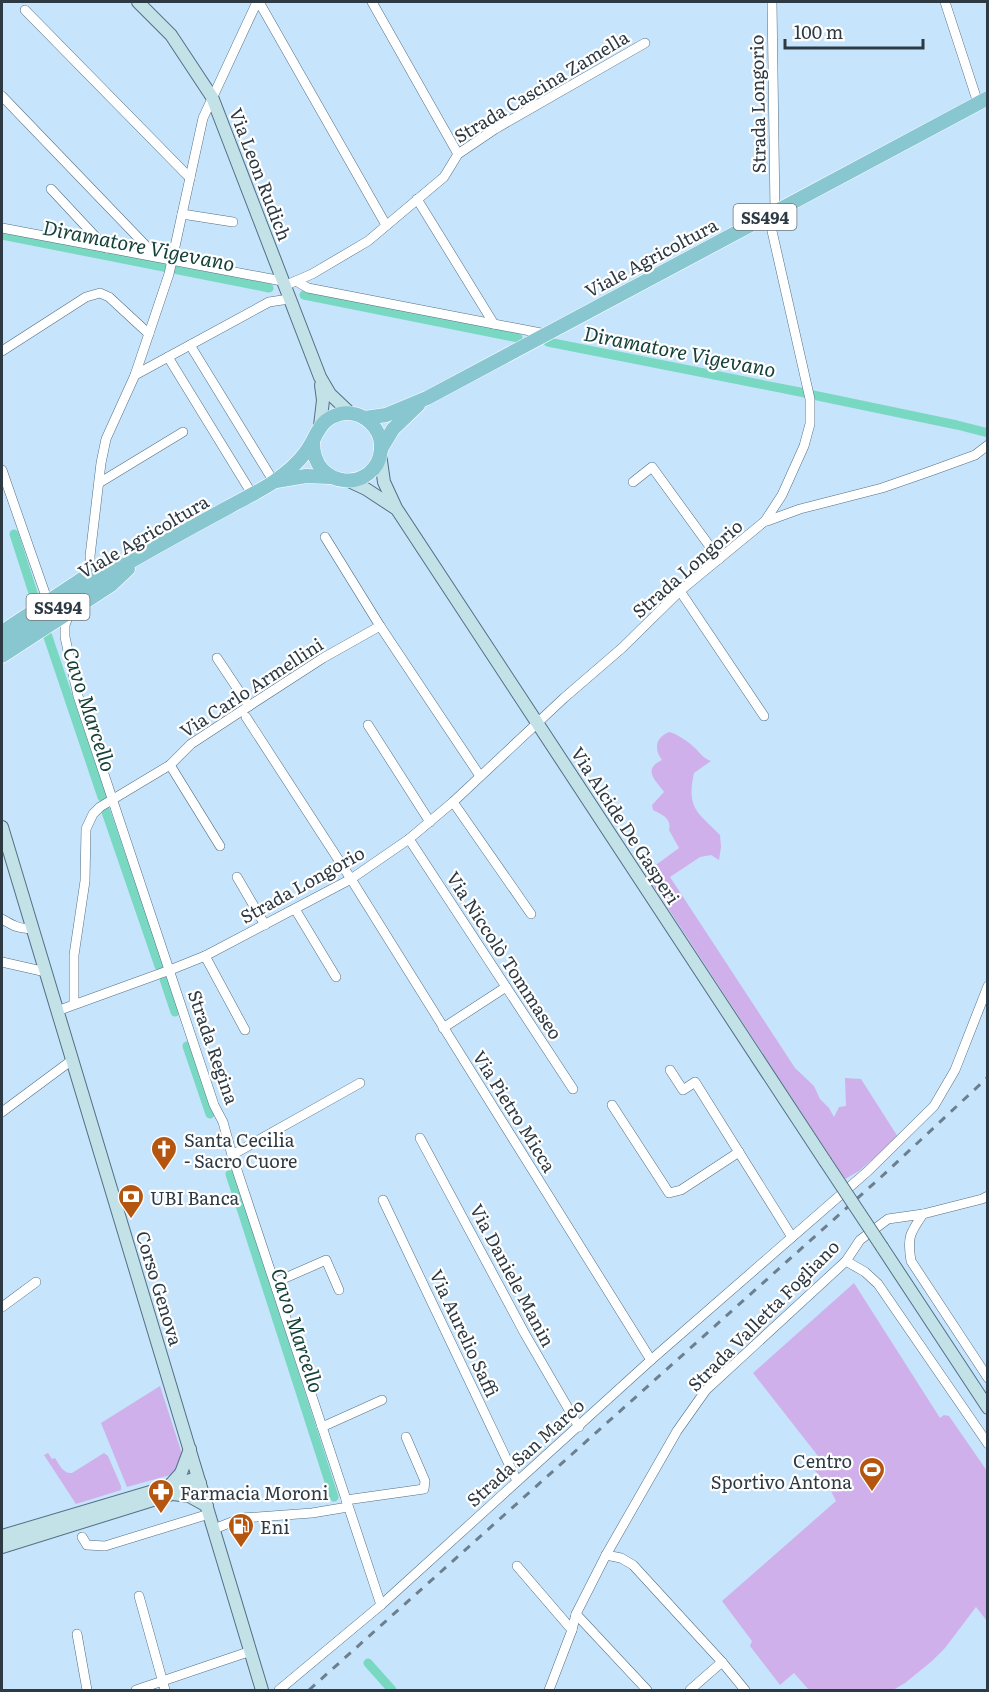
<svg xmlns="http://www.w3.org/2000/svg" width="989" height="1692" font-family="Literata,serif">
<style>
.green{fill:#d0b0ea}
.lines{fill:none;stroke-linecap:round;stroke-linejoin:round}
.canal{stroke:#79d8c1;stroke-width:9}
.minor-casing{stroke:#546f84;stroke-width:10}
.secondary-casing{stroke:#546f84;stroke-width:14}
.primary-casing{stroke:#fff;stroke-width:15}
.minor{stroke:#fff;stroke-width:9}
.secondary{stroke:#c3e2e7;stroke-width:12}
.primary{stroke:#88c6d0;stroke-width:14}
.rail{stroke:#6b7f8e;stroke-width:3;stroke-dasharray:8 8;stroke-linecap:butt}
.secondary-bridge-casing{stroke:#546f84;stroke-width:14;stroke-linecap:butt}
.secondary-bridge{stroke:#c3e2e7;stroke-width:12}
.labels{text-anchor:middle;dominant-baseline:central;stroke-width:4.5;stroke-linejoin:round;paint-order:stroke}
.shield{fill:#fff;stroke:#6d757b;stroke-width:1.5}
.shield-label{font-size:16px;font-weight:bold;fill:#2e3a43}
.street-label{font-size:18px;fill:#2e3a43;stroke:#fff}
.poi-label{font-size:18px;fill:#2e3a43;stroke:#fff;text-anchor:start}
.water-label{font-size:20px;font-style:italic;fill:#164138;stroke:#fff}
</style>
<rect width="100%" height="100%" fill="#c6e4fc"/>
<!-- green -->
<g class="green">
<path d="M669 732C676 733 690 743 695 748 701 754 703 758 711 761L694 773C686 809 698 812 720 835L721 847 719 860 711 855 700 857 670 877 795 1068 814 1086 820 1099 829 1108 834 1117 839 1107 846 1106 845 1078 861 1079 898 1137 859 1171 845 1179 645 873 679 848 669 830C672 818 662 815 653 810L652 805 664 792C657 781 641 770 662 760 654 749 655 738 669 732Z"/>
<polygon points="854,1283 940,1418 944,1415 949,1416 987,1471 987,1621 976,1607 945,1648 932,1661 905,1683 893,1690 809,1690 794,1673 780,1685 750,1646 752,1641 722,1601 836,1501 828,1485 808,1463 818,1456 753,1373"/>
<polygon points="160,1386 182,1454 177,1468 170,1475 127,1487 101,1423"/>
<path d="M48 1453 52 1459 55 1458C59 1464 63 1474 72 1473L104 1453 108 1456 121 1486V1490L76 1504 44 1455Z"/>
</g>
<g class="lines">
<!-- canal -->
<g class="canal">
<polyline points="2,235 269,288"/>
<polyline points="304,295 518,338"/>
<polyline points="548,342 805,393"/>
<polyline points="813,395 957,425 988,433"/>
<polyline points="14,534 35,599"/>
<polyline points="46,631 102,797"/>
<polyline points="105,809 159,966"/>
<polyline points="164,979 175,1012"/>
<polyline points="187,1046 210,1114"/>
<polyline points="230,1174 334,1497"/>
<polyline points="368,1663 392,1690"/>
</g>
<defs>
<g id="minor">
<polyline points="259,2 386,225"/>
<polyline points="372,2 458,154"/>
<polyline points="945,2 978,103"/>
<polyline points="25,10 190,178"/>
<polyline points="2,96 152,252 173,254"/>
<polyline points="51,189 106,248"/>
<polyline points="417,199 494,324"/>
<polyline points="182,214 233,222"/>
<polyline points="2,228 282,281"/>
<polyline points="296,281 308,288 546,334"/>
<polyline points="284,286 312,274 368,241 444,177 458,154 495,129 645,43"/>
<polyline points="190,345 274,482"/>
<polyline points="2,351 86,297 100,293 109,297 149,334"/>
<polyline points="168,357 252,494"/>
<polyline points="135,375 269,302 289,299"/>
<polyline points="2,470 48,602"/>
<polyline points="633,482 652,467 719,559"/>
<polyline points="99,483 183,432"/>
<polyline points="767,521 800,509 882,488 931,471 975,455 988,445"/>
<polyline points="325,537 380,626 480,776"/>
<polyline points="91,573 90,556 101,463 106,439 135,375 169,274 203,118 257,2"/>
<polyline points="680,591 764,716"/>
<polyline points="70,612 65,625 65,637 78,696 214,1105 223,1122 232,1155 381,1605"/>
<polyline points="217,658 249,706"/>
<polyline points="246,717 351,879 651,1360"/>
<polyline points="368,725 430,822"/>
<polyline points="170,765 220,846"/>
<polyline points="453,802 531,914"/>
<polyline points="409,839 573,1089"/>
<polyline points="237,877 265,925"/>
<polyline points="295,909 336,977"/>
<path d="M2 919C12 925 20 930 32 928"/>
<polyline points="205,956 245,1030"/>
<polyline points="2,962 46,972"/>
<polyline points="74,1004 74,955 85,881 86,829 93,814 100,807 170,765 191,744 249,706 323,658 380,626"/>
<polyline points="57,1011 170,970 205,956 351,879 409,839 453,802 564,698 622,648 680,591 765,521 782,495 804,446 810,424 810,399 772,231 775,212 772,2"/>
<polyline points="443,1028 506,987"/>
<polyline points="670,1070 683,1090 695,1082 792,1237"/>
<polyline points="612,1105 669,1193 681,1190 739,1152"/>
<polyline points="2,1112 72,1060"/>
<polyline points="420,1138 525,1334 579,1427"/>
<polyline points="232,1155 360,1083"/>
<polyline points="383,1200 517,1481"/>
<path d="M923 1214C910 1233 907 1237 911 1261L988 1378"/>
<polyline points="846,1261 865,1272 878,1284 988,1444"/>
<polyline points="276,1282 326,1260 339,1290"/>
<polyline points="2,1307 36,1282"/>
<polyline points="322,1427 382,1400"/>
<polyline points="346,1500 424,1489 425,1481 406,1437"/>
<polyline points="214,1529 242,1518 312,1513 348,1507"/>
<polyline points="82,1537 87,1545 105,1546 209,1514"/>
<polyline points="606,1555 621,1558 633,1565 722,1662 745,1690"/>
<polyline points="517,1566 572,1630"/>
<polyline points="139,1596 165,1690"/>
<polyline points="576,1614 647,1690"/>
<polyline points="77,1634 87,1690"/>
<polyline points="136,1690 251,1651"/>
<polyline points="279,1690 381,1605 651,1360 868,1171 934,1106 955,1070 988,986"/>
<polyline points="549,1690 572,1630 576,1614 606,1555 677,1431 706,1390 846,1261 860,1240 888,1219 923,1214 982,1199 988,1196"/>
<polyline points="690,1690 722,1662"/>
</g>
<g id="secondary">
<polyline points="138,2 171,35 212,97 320,377 330,394 350,413"/>
<polyline points="320,426 323,400 321,385"/>
<polyline points="380,454 384,482 396,508 825,1161"/>
<polyline points="349,481 366,489 395,508"/>
<polyline points="2,827 262,1690"/>
<polyline points="882,1247 988,1408"/>
<polyline points="171,1484 181,1473 190,1449"/>
<polyline points="173,1494 189,1496 207,1506"/>
<polyline points="2,1536 194,1479"/>
<polyline points="2,1547 172,1494 200,1483"/>
</g>
<g id="primary">
<polyline points="365,418 386,415 427,398 988,98"/>
<polyline points="381,449 393,429 418,405"/>
<polyline points="276,481 306,476 330,477"/>
<polyline points="2,632 91,573 115,564"/>
<path d="M2 644C39 619 77 592 116 570 153 548 190 528 227 508 243 499 260 491 275 481 286 473 297 464 305 453 317 438 318 419 340 414 362 409 383 428 381 450 377 492 312 492 313 441"/>
<polyline points="2,656 111,585 128,569"/>
</g>
</defs>
<!-- minor casing -->
<use href="#minor" class="minor-casing"/>
<!-- secondary casing -->
<use href="#secondary" class="secondary-casing"/>
<!-- primary casing -->
<use href="#primary" class="primary-casing"/>
<!-- minor -->
<use href="#minor" class="minor"/>
<!-- secondary -->
<use href="#secondary" class="secondary"/>
<!-- primary -->
<use href="#primary" class="primary"/>
<!-- rail -->
<polyline class="rail" points="309,1690 880,1178 988,1077"/>
<defs>
<polyline id="secondary-bridge" points="825,1161 882,1247"/>
</defs>
<!-- secondary-bridge casing -->
<use href="#secondary-bridge" class="secondary-bridge-casing"/>
<!-- secondary-bridge -->
<use href="#secondary-bridge" class="secondary-bridge"/>
</g>
<!-- icons -->
<defs>
<symbol id="church-pin" viewBox="-11 -11 22 30"><path d="M0 17L-7.5 6A9.5 9.5 0 1 1 7.5 6Z" fill="#b55610" stroke="#fff"/><path d="M-1.2-6h2.4v3.5h3.3v2.4h-3.3V6h-2.4V-.1h-3.3v-2.4h3.3Z" fill="#fff"/></symbol>
<symbol id="bank-pin" viewBox="-11 -11 22 30"><path d="M0 17L-7.5 6A9.5 9.5 0 1 1 7.5 6Z" fill="#b55610" stroke="#fff"/><path d="M-6-4H6V4H-6ZM0-2.3a2.3 2.3 0 1 0 0 4.6a2.3 2.3 0 1 0 0-4.6Z" fill="#fff"/></symbol>
<symbol id="stadium-pin" viewBox="-11 -11 22 30"><path d="M0 17L-7.5 6A9.5 9.5 0 1 1 7.5 6Z" fill="#b55610" stroke="#fff"/><path d="M0-5a6.5 5 0 1 0 0 10a6.5 5 0 1 0 0-10ZM-3.5-1.8h7v3.6h-7Z" fill="#fff"/></symbol>
<symbol id="pharmacy-pin" viewBox="-11 -11 22 30"><path d="M0 17L-7.5 6A9.5 9.5 0 1 1 7.5 6Z" fill="#b55610" stroke="#fff"/><path d="M-2-6h4v4h4v4h-4v4h-4v-4h-4v-4h4Z" fill="#fff"/></symbol>
<symbol id="fuel-pin" viewBox="-11 -11 22 30"><path d="M0 17L-7.5 6A9.5 9.5 0 1 1 7.5 6Z" fill="#b55610" stroke="#fff"/><path d="M-5.5-6h7V0h2V4h1.3V-2.5L3-4.5l.8-.8L6-3V5H2.5V1h-1V6h-7ZM-4.2-4.7v3.2H.2V-4.7Z" fill="#fff"/></symbol>
</defs>
<g fill-rule="evenodd">
<use href="#church-pin" x="149" y="1134" width="30" height="40"/>
<use href="#bank-pin" x="116" y="1182" width="30" height="40"/>
<use href="#stadium-pin" x="857" y="1455" width="30" height="40"/>
<use href="#pharmacy-pin" x="146" y="1477" width="30" height="40"/>
<use href="#fuel-pin" x="226" y="1511" width="30" height="40"/>
</g>
<g class="labels">
<!-- shield labels -->
<g class="shield">
<rect x="733.5" y="204" width="63" height="26" rx="4.5"/>
<rect x="26.5" y="594" width="63" height="26" rx="4.5"/>
</g>
<g class="shield-label">
<text x="765" y="217">SS494</text>
<text x="58" y="607">SS494</text>
</g>
<!-- street labels -->
<g class="street-label">
<text transform="translate(541 86) rotate(-31)">Strada Cascina Zamella</text>
<text transform="translate(757 104) rotate(-91)">Strada Longorio</text>
<text transform="translate(261 174) rotate(69)">Via Leon Rudich</text>
<text transform="translate(651 257) rotate(-28)">Viale Agricoltura</text>
<text transform="translate(143 536) rotate(-30)">Viale Agricoltura</text>
<text transform="translate(687 568) rotate(-41)">Strada Longorio</text>
<text transform="translate(251 687) rotate(-33)">Via Carlo Armellini</text>
<text transform="translate(626 825) rotate(57)">Via Alcide De Gasperi</text>
<text transform="translate(302 884) rotate(-29)">Strada Longorio</text>
<text transform="translate(505 955) rotate(57)">Via Niccolò Tommaseo</text>
<text transform="translate(214 1047) rotate(71)">Strada Regina</text>
<text transform="translate(515 1111) rotate(58)">Via Pietro Micca</text>
<text transform="translate(513 1275) rotate(62)">Via Daniele Manin</text>
<text transform="translate(160 1288) rotate(73)">Corso Genova</text>
<text transform="translate(763 1315) rotate(-45)">Strada Valletta Fogliano</text>
<text transform="translate(465 1333) rotate(65)">Via Aurelio Saffi</text>
<text transform="translate(525 1452) rotate(-42)">Strada San Marco</text>
</g>
<!-- poi labels -->
<g class="poi-label">
<text x="184" y="1139">Santa Cecilia<tspan x="184" dy="21">- Sacro Cuore</tspan></text>
<text x="150" y="1197">UBI Banca</text>
<text x="852" y="1460" text-anchor="end">Centro<tspan x="852" dy="21">Sportivo Antona</tspan></text>
<text x="180" y="1492">Farmacia Moroni</text>
<text x="260" y="1526">Eni</text>
</g>
<!-- water labels -->
<g class="water-label">
<text transform="translate(139 244) rotate(11)">Diramatore Vigevano</text>
<text transform="translate(680 350) rotate(11)">Diramatore Vigevano</text>
<text transform="translate(91 709) rotate(72)">Cavo Marcello</text>
<text transform="translate(299 1330) rotate(72)">Cavo Marcello</text>
</g>
</g>
<!-- border -->
<rect width="989" height="1692" fill="none" stroke="#2e3a43" stroke-width="6"/>
<!-- scale -->
<path d="M785 39v9h138v-9" fill="none" stroke="#2e3a43" stroke-width="3"/>
<text x="794" y="39" font-size="18" fill="#2e3a43" stroke="#ffffff" stroke-width="4.5" paint-order="stroke">100 m</text>
</svg>
